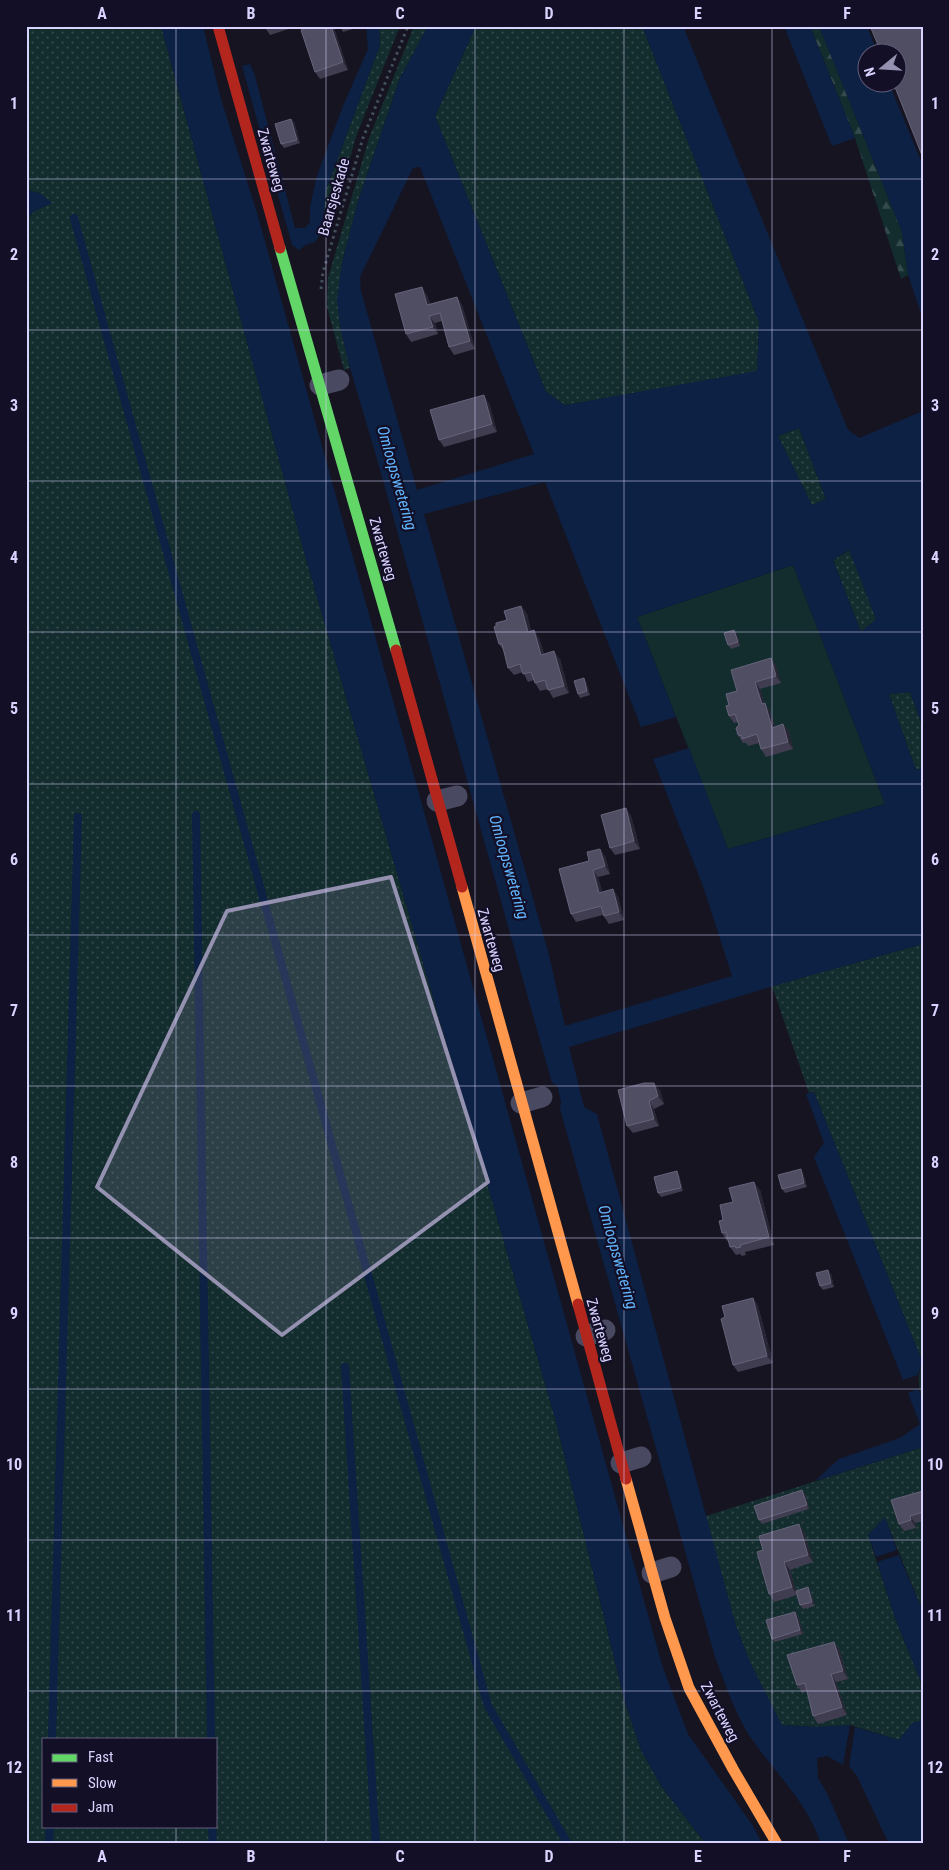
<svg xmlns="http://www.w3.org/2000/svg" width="949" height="1870" font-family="'Roboto Condensed',sans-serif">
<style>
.grass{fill:url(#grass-dots);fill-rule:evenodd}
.forest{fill:url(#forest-firs)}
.garden{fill:#132c2d}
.water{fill:#0d2144;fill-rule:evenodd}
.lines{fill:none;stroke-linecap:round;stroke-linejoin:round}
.stream{stroke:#0d2144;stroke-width:8}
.path{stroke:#44505f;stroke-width:3;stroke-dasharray:2.5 4;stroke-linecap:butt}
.street{stroke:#4a4962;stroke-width:21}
.fast{stroke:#63d668;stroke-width:11}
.slow{stroke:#ff974d;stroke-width:11}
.jam{stroke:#b3261e;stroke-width:11}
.wall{fill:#403d50}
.shaded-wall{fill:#282635}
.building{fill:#504e63;stroke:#66637b}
.marked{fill:#9591b1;fill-opacity:0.2;stroke:#9591b1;stroke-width:4;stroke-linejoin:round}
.grid{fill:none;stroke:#d9d4ff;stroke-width:1;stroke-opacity:0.55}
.labels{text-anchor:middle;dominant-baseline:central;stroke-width:4.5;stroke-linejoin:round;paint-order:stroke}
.street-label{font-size:15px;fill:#d9d4ff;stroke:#130f26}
.water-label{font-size:16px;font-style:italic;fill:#62b6ff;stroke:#130f26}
.neatline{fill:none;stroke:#d9d4ff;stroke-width:2}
.grid-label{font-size:16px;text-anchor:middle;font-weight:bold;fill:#d9d4ff}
</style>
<defs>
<pattern id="grass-dots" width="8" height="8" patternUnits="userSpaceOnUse" patternTransform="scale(1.25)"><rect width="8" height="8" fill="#132c2d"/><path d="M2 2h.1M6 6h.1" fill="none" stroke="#354a4c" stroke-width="1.8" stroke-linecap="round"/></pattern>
<pattern id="forest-firs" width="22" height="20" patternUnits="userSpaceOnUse" patternTransform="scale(1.25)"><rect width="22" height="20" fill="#132c2d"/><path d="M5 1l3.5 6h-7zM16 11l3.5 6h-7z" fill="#354a4c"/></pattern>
</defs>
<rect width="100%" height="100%" fill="#161421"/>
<!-- grass -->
<g class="grass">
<path d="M26 26H161L306 559 555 1418 625 1702 641 1750 662 1787 706 1844H26V220L33 212 40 193 26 190ZM44 1739H216V1826H44Z"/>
<polygon points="379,26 400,26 357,134 331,222 323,213 326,190 380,45"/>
<polygon points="414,26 428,26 400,78 358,201 342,263 340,326 350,368 344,370 327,307 328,278 369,138"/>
<polygon points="476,26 642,26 759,322 757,372 565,405 546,392 435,116"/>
<polygon points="799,428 826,499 812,506 778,436"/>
<polygon points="850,550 876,619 861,632 833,560"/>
<polygon points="910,692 923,728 923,768 916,770 889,694"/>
<path d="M923 944V1400C917 1386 918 1376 922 1361L814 1092 809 1093 772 986Z"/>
<path d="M923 1447V1612L885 1518 868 1535 895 1618 923 1687V1721L913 1723 899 1740 850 1725 817 1727 781 1725C743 1661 722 1588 706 1516Z"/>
</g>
<!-- forest -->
<polygon class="forest" points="810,26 819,26 902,232 908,275 901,279 855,138"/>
<!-- garden -->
<polygon class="garden" points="793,565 885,804 728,849 637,617"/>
<!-- water -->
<g class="water">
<polygon points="161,26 203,26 221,99 257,213 662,1665 688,1734 753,1826 762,1844 706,1844 662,1787 641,1750 625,1702 555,1418 306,559"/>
<polygon points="366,26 379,26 380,45 326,190 322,232 315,242 306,245 299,250 292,245 242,66 250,64 255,76 295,228 305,228 310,222 310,207 317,176 343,106 368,49"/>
<path d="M428 26H476L435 116 546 392 565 405 757 371 759 322 642 26H683L848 430 859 438 923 411V728L910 692 889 694 916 770 923 768V944L794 980 569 1047 584 1107 597 1114 736 1626 750 1662 782 1725 817 1727 850 1725 843 1765 827 1756 817 1758 818 1778 827 1793 849 1844H821C807 1801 773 1771 749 1735 734 1711 725 1683 715 1657L560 1109 561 1101 557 1085 552 1083 377 459 348 361 340 326 337 300 342 263 358 201 400 78ZM420 167 534 454 417 490 361 291 360 277 413 168ZM799 428 826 499 812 505 778 436ZM545 482 641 727 676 717 637 617 793 565 885 804 728 849 689 748 653 759 703 886 732 976 565 1026 549 955 424 514ZM849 550 876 619 861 632 833 560Z"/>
<polygon points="784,26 810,26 855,138 832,146"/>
<polygon points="819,26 867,26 877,52 866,52 866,82 889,83 923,166 923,319 908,275 902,232"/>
<polygon points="26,190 40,193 52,203 33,212 26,220"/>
<polygon points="814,1092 922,1361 918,1375 903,1380 814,1157 824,1143 806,1094"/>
<polygon points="918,1389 923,1400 923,1447 815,1481 839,1459 900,1438 920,1424 908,1393"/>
<polygon points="885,1517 897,1550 876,1557 868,1535"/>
<polygon points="899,1555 923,1612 923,1687 895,1618 877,1562"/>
<polygon points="923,1721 923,1844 889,1844 857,1776 849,1766 855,1727 899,1740 913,1722"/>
</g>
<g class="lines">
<!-- stream -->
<g class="stream">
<polyline points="74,218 488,1706 568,1844"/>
<polyline points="196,815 211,1739"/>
<polyline points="345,1367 376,1844"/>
<polyline points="52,1739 78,817"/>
<polyline points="212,1826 213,1844"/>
<polyline points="49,1844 50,1826"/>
</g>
<!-- path -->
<polyline class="path" points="321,289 323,272 363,138 408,26"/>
<!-- street -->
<g class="street">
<polyline points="320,385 339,380"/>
<polyline points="437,801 457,796"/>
<polyline points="521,1103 542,1097"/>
<polyline points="586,1336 605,1330"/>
<polyline points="621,1463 641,1457"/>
<polyline points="652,1573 671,1567"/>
</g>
<!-- fast -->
<polyline class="fast" points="280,248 396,650"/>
<!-- slow -->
<g class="slow">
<polyline points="462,887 578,1304"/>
<polyline points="626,1479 665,1618 689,1688 733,1769 777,1844"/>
</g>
<!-- jam -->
<g class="jam">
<polyline points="218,26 280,248"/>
<polyline points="396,650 462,887"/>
<polyline points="578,1304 626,1479"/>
</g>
</g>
<!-- wall -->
<g class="wall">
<polygon points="264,26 298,26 270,35"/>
<polygon points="340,26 353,26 353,29 343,32"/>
<polygon points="334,28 348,70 320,79 315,72"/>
<polygon points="294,122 300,143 284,148 281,144"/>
<polygon points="427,295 430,304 457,297 462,305 475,349 454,355 449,347 442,321 435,323 438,334 411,342 406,334"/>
<polygon points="489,403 497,432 444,447 439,440"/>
<polygon points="521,606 527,614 531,631 534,630 539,638 544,654 560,659 569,693 553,698 548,689 540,691 535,683 534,680 528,682 523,672 514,675 508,668 504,651 499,644 507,620"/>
<polygon points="734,630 737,634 740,646 731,649 728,645"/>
<polygon points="771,658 776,666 781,683 760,689 764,703 770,711 775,727 783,724 789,732 793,749 766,757 761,749 759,743 748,746 746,743 743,743 738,735 739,725 738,722 734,723 729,716 729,705 737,691"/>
<polygon points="586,682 590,695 580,698 578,694"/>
<polygon points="626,808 631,816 640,849 615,855 610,848"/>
<polygon points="605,856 610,874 598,877 602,892 618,897 624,920 609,924 603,915 576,922 571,914 559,869"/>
<polygon points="644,1083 660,1090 664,1104 654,1109 659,1126 633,1133 627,1126"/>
<polygon points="803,1173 807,1187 785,1193 782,1189"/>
<polygon points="679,1175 683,1191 661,1197 658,1193"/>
<polygon points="760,1190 774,1245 745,1252 746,1255 742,1256 740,1254 736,1255 730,1247 729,1240 727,1241 722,1233 733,1202"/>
<polygon points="831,1274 834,1287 823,1290 820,1286"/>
<polygon points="753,1298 758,1306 773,1363 738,1372 733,1365 725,1317"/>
<polygon points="923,1491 923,1521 915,1523 916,1528 904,1531 899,1524"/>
<polygon points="805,1494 809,1509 762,1524 759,1520"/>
<polygon points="804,1532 813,1562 790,1570 796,1591 808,1587 810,1591 815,1606 803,1609 800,1605 797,1595 774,1602 769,1594 763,1550"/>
<polygon points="795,1612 798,1616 803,1634 775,1642 772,1639"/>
<polygon points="834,1642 839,1649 848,1679 836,1682 847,1715 818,1724 813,1716 807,1691 802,1693 797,1685"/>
</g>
<!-- shaded-wall -->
<g class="shaded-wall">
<polygon points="331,26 333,26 334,28 348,70 343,62"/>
<polygon points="291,119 294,122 300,143 297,140"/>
<polygon points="422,287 427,295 432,313 427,305"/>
<polygon points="457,297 462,305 475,349 470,341"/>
<polygon points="429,316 435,323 438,334 433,327"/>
<polygon points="484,395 489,403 497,432 492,424"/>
<polygon points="521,606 527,614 533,639 528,632"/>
<polygon points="534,630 539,638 546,663 541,655"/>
<polygon points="734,630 737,634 740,646 738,642"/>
<polygon points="554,651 560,659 569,693 564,686"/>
<polygon points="771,658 776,666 781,683 776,676"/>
<polygon points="584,678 586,682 590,695 587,691"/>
<polygon points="755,682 760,689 767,712 762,704"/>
<polygon points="765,703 770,711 777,735 772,728"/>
<polygon points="783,724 789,732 793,749 788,742"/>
<polygon points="626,808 631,816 640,849 634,841"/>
<polygon points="600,849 605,856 610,874 605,866"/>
<polygon points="593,870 598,877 605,901 599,893"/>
<polygon points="613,889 618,897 624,920 619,912"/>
<polygon points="654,1083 660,1090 664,1104 658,1096"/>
<polygon points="649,1101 654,1109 659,1126 654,1119"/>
<polygon points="801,1169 803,1173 807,1187 804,1183"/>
<polygon points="677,1171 679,1175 683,1191 681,1188"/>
<polygon points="754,1182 760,1190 774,1245 769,1237"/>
<polygon points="828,1270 831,1274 834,1287 831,1283"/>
<polygon points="753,1298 758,1306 773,1363 767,1356"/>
<polygon points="802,1490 805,1494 809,1509 807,1505"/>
<polygon points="910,1516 915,1523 916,1528 911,1520"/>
<polygon points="799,1524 804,1532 813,1562 808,1555"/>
<polygon points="784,1562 790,1570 797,1595 792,1587"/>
<polygon points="808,1587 810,1591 815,1606 812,1602"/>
<polygon points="795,1612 798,1616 803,1634 800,1630"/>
<polygon points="834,1642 839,1649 848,1679 843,1671"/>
<polygon points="831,1674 836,1682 847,1715 842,1707"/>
</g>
<!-- building -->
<g class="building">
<polygon points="312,26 331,26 343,62 315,72 301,30"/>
<polygon points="870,26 923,26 923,158 893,82 896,82 896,52 881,52"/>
<polygon points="291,119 297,140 281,144 275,124"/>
<polygon points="422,287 427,305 457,297 470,341 449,347 440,313 429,316 433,327 406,334 395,294"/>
<polygon points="484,395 492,424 439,440 430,410"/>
<polygon points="521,606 528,632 534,630 541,655 554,651 564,686 548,690 545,680 535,683 531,672 523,674 520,664 508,668 502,644 499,644 494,627 496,626 496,623 507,620 504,611"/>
<polygon points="734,630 738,642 728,645 724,633"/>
<polygon points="771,658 776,676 755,682 762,704 765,703 772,728 783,724 788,742 761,749 757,734 742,739 742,736 738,735 736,728 739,725 735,714 729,716 726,706 729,705 726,694 737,691 731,670"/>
<polygon points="584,678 587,691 578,694 574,681"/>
<polygon points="626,808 634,841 610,848 601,815"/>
<polygon points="600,849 605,866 593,870 599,893 613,889 619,912 604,916 601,906 571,914 559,869 589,861 587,852"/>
<polygon points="644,1083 654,1083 658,1096 649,1101 654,1119 627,1126 618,1090"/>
<polygon points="801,1169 804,1183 782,1189 778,1175"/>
<polygon points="677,1171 681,1188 658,1193 654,1177"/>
<polygon points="754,1182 769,1237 740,1245 741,1247 736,1248 735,1246 730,1247 726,1232 722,1233 719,1221 723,1220 720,1205 733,1202 729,1188"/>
<polygon points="828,1270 831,1283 820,1286 816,1273"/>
<polygon points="753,1298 767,1356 733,1365 721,1319 725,1317 722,1306"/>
<polygon points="802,1490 807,1505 759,1520 754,1506"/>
<polygon points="923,1491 923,1512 910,1516 911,1520 899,1524 891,1500"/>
<polygon points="799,1524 808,1555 784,1562 792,1587 769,1594 757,1552 763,1550 759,1536"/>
<polygon points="808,1587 812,1602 800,1605 796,1591"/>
<polygon points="795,1612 800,1630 772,1639 766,1620"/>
<polygon points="834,1642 843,1671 831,1674 842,1707 813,1716 805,1683 797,1685 787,1655"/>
</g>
<!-- marked area -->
<path class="marked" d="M391 877 488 1182 282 1335 97 1187 227 911Z"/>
<!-- grid -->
<path class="grid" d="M176 26V1739M326 26V1844M475 26V1844M624 26V1844M772 26V1844M26 179H923M26 330H923M26 481H923M26 632H923M26 784H923M26 935H923M26 1086H923M26 1238H923M26 1389H923M26 1540H923M26 1691H923M176 1826V1844"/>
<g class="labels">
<!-- street labels -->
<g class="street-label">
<text transform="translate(271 160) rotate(74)">Zwarteweg</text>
<text transform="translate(334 197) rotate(-74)">Baarsjeskade</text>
<text transform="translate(383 549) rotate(74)">Zwarteweg</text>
<text transform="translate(491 940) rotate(74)">Zwarteweg</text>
<text transform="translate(600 1330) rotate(74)">Zwarteweg</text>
<text transform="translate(720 1712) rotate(62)">Zwarteweg</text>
</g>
<!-- water labels -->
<g class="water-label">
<text transform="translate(397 478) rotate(74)">Omloopswetering</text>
<text transform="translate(509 867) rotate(74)">Omloopswetering</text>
<text transform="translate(618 1257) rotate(74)">Omloopswetering</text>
</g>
</g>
<!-- border -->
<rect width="949" height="1870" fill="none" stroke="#130f26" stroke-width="55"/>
<!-- legend -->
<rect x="42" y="1738" width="175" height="90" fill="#130f26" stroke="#625e7d"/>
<rect x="52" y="1754" width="25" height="8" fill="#63d668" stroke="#625e7d"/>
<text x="88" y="1762" font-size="15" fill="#d9d4ff">Fast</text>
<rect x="52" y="1779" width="25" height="8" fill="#ff974d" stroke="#625e7d"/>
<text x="88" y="1788" font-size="15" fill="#d9d4ff">Slow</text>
<rect x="52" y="1804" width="25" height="8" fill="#b3261e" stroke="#625e7d"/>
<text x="88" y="1812" font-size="15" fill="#d9d4ff">Jam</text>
<!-- north arrow -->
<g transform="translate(882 68) rotate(252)"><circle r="24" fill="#130f26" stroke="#625e7d"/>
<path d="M0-4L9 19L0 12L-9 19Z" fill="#9591b1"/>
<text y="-8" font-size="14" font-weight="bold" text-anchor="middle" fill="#d9d4ff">N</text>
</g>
<rect x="28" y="28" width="894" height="1814" class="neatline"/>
<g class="grid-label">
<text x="102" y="19">A</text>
<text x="251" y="19">B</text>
<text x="400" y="19">C</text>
<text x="549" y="19">D</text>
<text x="698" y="19">E</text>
<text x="847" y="19">F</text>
<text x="14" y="109">1</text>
<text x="935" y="109">1</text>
<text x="14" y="260">2</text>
<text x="935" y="260">2</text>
<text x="14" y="411">3</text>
<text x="935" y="411">3</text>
<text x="14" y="563">4</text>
<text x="935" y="563">4</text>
<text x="14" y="714">5</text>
<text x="935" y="714">5</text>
<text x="14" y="865">6</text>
<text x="935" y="865">6</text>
<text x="14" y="1016">7</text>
<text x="935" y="1016">7</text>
<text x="14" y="1168">8</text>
<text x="935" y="1168">8</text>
<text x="14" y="1319">9</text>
<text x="935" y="1319">9</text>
<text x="14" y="1470">10</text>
<text x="935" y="1470">10</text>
<text x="14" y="1621">11</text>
<text x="935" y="1621">11</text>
<text x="14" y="1773">12</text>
<text x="935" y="1773">12</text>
<text x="102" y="1862">A</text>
<text x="251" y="1862">B</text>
<text x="400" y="1862">C</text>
<text x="549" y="1862">D</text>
<text x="698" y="1862">E</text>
<text x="847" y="1862">F</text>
</g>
</svg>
